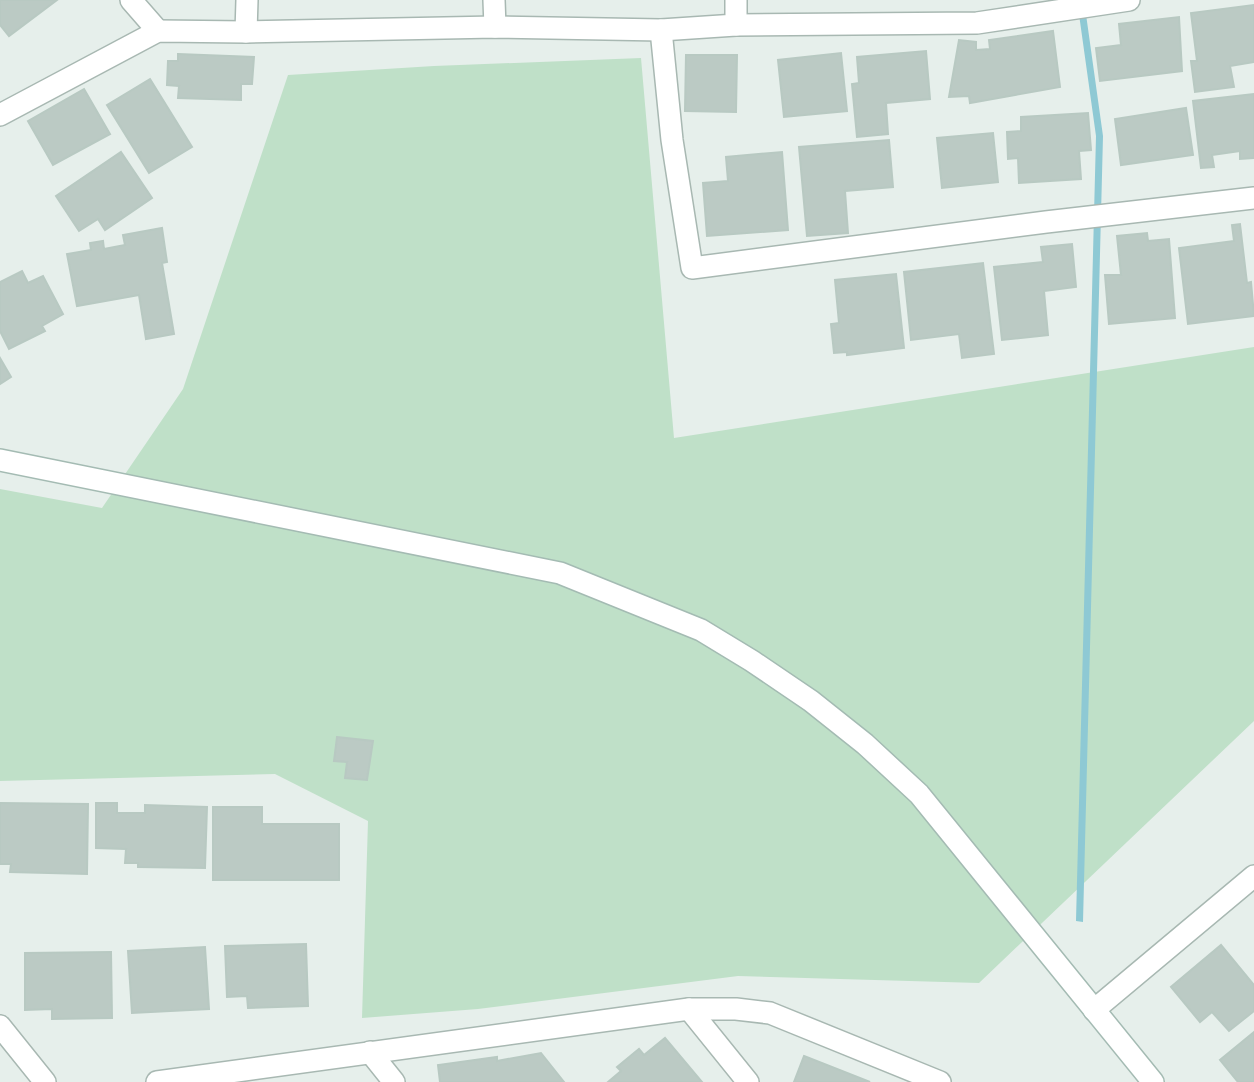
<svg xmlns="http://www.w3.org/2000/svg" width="1254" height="1082" font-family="'Public Sans',sans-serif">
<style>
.green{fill:#bfe0c8}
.water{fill:#8ec9d4}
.building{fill:#bbcac4;stroke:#b8c9c2;stroke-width:2}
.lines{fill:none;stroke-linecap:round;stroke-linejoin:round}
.street-casing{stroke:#a8b8b2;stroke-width:24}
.secondary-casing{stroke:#a4bbb3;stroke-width:24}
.street{stroke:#fff;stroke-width:21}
.secondary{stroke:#fff;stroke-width:21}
</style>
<rect width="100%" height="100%" fill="#e6efeb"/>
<!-- green -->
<polygon class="green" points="641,58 674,438 1254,347 1254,721 979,983 738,976 478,1009 362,1018 368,821 275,774 0,781 0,489 102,508 183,389 288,75 434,66"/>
<!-- water -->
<polygon class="water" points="1077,0 1084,0 1103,136 1083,922 1076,921 1096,136"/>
<!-- building -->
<g class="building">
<polygon points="0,0 57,0 9,36 0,25"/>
<polygon points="1254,5 1254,62 1230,66 1234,87 1195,92 1191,61 1197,61 1191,13"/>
<polygon points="1179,17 1182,71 1100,81 1096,48 1121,45 1119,24"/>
<polygon points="1053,31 1060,87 970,103 969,96 949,97 959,40 976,42 976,50 990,49 989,40"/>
<polygon points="926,51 930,99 886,103 888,134 857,137 852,84 859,83 857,57"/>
<polygon points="841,53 847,111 784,117 778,60"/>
<polygon points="178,54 254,57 252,84 241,84 241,100 178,98 179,86 167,85 168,61 178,61"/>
<polygon points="686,55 737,55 736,112 685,111"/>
<polygon points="150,79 192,147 149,173 107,105"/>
<polygon points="84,89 110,134 53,165 28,121"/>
<polygon points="1254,94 1254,158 1240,159 1240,151 1212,155 1214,167 1201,168 1193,101"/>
<polygon points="1186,108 1193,155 1121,165 1115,119"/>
<polygon points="1088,113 1091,150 1079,151 1081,179 1019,183 1018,158 1008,159 1007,132 1021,131 1021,117"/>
<polygon points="993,133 998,182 942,188 937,138"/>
<polygon points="889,140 893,187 845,191 848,233 807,236 799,147"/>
<polygon points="121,152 152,198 105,230 98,219 79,231 56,196"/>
<polygon points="782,152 788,230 707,236 703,183 728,181 726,157"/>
<polygon points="1240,224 1247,283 1251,282 1254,316 1188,324 1179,248 1234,241 1232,225"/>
<polygon points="162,228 167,262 162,263 174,334 146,339 139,295 77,306 67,254 91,250 90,243 103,241 104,249 125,245 123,235"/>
<polygon points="1147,233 1148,241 1169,239 1175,318 1109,324 1105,275 1121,275 1117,236"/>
<polygon points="1072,244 1076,287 1044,291 1048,335 1002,340 994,267 1043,262 1041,247"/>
<polygon points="983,263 994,354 962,358 959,334 911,340 904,272"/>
<polygon points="22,271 28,283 43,276 63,314 42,326 45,331 9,349 0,331 0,282"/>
<polygon points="896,274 904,348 847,355 847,352 834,353 831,324 839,323 835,280"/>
<polygon points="0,358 11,377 0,384"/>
<polygon points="337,737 373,741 367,780 345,778 347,762 334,761"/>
<polygon points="0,803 88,804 87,874 10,872 11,864 0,864"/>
<polygon points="96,803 117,803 117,813 145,813 145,805 207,807 205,868 138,867 138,863 125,863 126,849 96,848"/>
<polygon points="213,807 262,807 262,824 339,824 339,880 213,880"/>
<polygon points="306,944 308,1006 248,1008 247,996 227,997 225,946"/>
<polygon points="1221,945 1254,985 1254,1011 1229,1031 1212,1012 1200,1022 1171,987"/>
<polygon points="205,947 209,1009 132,1013 128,951"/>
<polygon points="111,952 112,1018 52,1019 52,1009 25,1010 25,953"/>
<polygon points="1254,1032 1254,1082 1238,1082 1220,1060"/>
<polygon points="665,1038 702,1082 608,1082 621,1071 617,1067 639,1049 644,1055"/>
<polygon points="541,1053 564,1082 440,1082 438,1065 497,1057 497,1061"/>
<polygon points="804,1056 870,1082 794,1082"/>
</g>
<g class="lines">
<defs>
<g id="street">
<polyline points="131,0 158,31"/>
<polyline points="494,0 495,27"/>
<polyline points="736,25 977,23 1129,0"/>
<polyline points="661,30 672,140 692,268 1046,222 1254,198"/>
<polyline points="246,32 247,0"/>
<polyline points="0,115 158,31 246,32 495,27 661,30 736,25 736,0"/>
<polyline points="689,1009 748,1082"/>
<polyline points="1094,1010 1254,876"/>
<polyline points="0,1026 45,1082"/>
<polyline points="370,1052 394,1082"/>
<polyline points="157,1082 689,1009 736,1009 770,1013 940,1082"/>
</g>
<polyline id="secondary" points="0,460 560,573 701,630 752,661 811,701 865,744 919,794 1153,1082"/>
</defs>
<!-- street casing -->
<use href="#street" class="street-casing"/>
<!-- secondary casing -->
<use href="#secondary" class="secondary-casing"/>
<!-- street -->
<use href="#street" class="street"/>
<!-- secondary -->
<use href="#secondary" class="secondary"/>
</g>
</svg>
